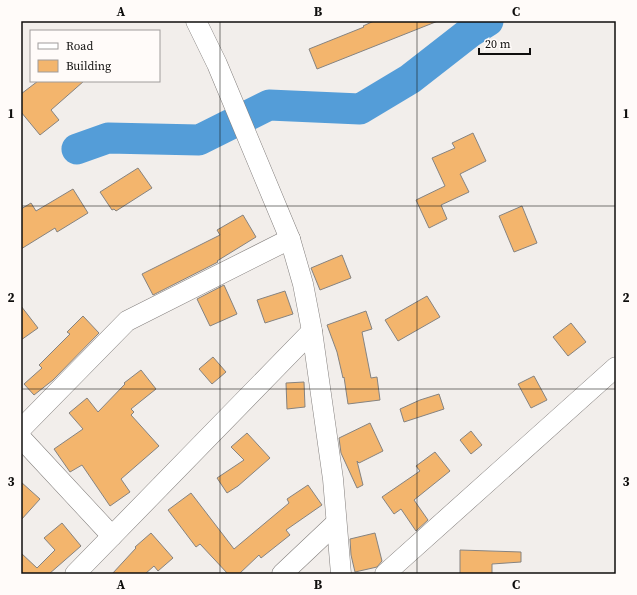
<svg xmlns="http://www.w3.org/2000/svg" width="637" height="595" font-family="'Source Serif 4',serif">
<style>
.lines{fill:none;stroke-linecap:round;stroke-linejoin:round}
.river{stroke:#549dd8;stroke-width:31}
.building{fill:#f3b56d;stroke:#868380}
.street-casing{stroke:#837f7d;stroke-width:21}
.street{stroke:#fff;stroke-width:20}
.grid{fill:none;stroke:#0f0e0d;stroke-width:1;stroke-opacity:0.55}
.neatline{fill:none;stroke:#0f0e0d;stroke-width:1.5}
.grid-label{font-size:13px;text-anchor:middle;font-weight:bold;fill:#0f0e0d}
</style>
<rect width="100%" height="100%" fill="#f2eeeb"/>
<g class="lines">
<!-- river -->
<polyline class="river" points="77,149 108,138 199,140 269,105 360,109 410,79 469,33 488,21"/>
</g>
<!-- building -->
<g class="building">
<polygon points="374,21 438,21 317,69 309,49 364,27 363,26"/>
<polygon points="38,81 84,81 51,110 59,120 40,135 21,112 21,94"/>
<polygon points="473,133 486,161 460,174 469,192 441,205 447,219 429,228 416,200 445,186 432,158 455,148 452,143"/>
<polygon points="138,168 152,188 116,211 114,209 112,210 100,192"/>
<polygon points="73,189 88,213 57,232 55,228 21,249 21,209 31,203 36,211"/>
<polygon points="522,206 537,243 514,252 499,216"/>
<polygon points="243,215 256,237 217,261 218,262 153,295 142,274 220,235 217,230"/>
<polygon points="342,255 351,278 320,290 311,268"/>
<polygon points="224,285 237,314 210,326 197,299"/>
<polygon points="285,291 293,314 265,323 257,300"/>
<polygon points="427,296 440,317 398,341 385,320"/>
<polygon points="21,306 38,328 21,340"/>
<polygon points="366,311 372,329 362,332 371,378 377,377 380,400 348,404 344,377 343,378 337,352 327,325"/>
<polygon points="83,316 99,333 53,380 34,395 24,384 42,368 39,365 70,334 67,332"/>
<polygon points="571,323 586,342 568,356 553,337"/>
<polygon points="213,357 226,372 212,384 199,369"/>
<polygon points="141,370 156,389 131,409 134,412 131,415 159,446 121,479 130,492 110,506 82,465 70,472 54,449 83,429 69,413 87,398 98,412 125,384 124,383"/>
<polygon points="534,376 547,400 531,408 518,384"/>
<polygon points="304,382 305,407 287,409 286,383"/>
<polygon points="439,394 444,409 404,422 400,409 420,400"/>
<polygon points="370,423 383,451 359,463 357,461 363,485 357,488 341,453 339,438"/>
<polygon points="471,431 482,445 471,454 460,440"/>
<polygon points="247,433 270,458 238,486 227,493 217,478 244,460 231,447"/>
<polygon points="435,452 450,471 414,500 428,520 416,531 401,509 394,514 382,497 420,471 416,466"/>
<polygon points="21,482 40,499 21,520"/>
<polygon points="308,485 322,505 286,530 290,535 261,558 259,555 239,574 228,574 200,544 196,547 168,510 191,493 234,549 289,503 287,499"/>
<polygon points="62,523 81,546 49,574 21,574 21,553 37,568 55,550 44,538"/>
<polygon points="151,533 173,558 158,571 154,566 145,574 112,574 136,548 135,547"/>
<polygon points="375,533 382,561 377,567 355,572 351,555 350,539"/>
<polygon points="460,550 521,552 521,562 492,564 492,574 460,574"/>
</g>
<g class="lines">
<defs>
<g id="street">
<polyline points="196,21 217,64 290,239 303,284 312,331 333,479 341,574"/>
<polyline points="21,429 127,321 290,239"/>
<polyline points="21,438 112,536"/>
<polyline points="75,574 312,331"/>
<polyline points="282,574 336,523"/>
<polyline points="385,574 616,367"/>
</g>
</defs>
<!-- street casing -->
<use href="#street" class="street-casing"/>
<!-- street -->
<use href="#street" class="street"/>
</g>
<!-- grid -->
<path class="grid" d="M220 21V574M417 21V574M21 206H616M21 389H616"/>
<!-- border -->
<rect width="637" height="595" fill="none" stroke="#fffbf9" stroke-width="44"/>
<!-- legend -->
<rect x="30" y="30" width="130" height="52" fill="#fffbf9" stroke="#9f9c9b"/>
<rect x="38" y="43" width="20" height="6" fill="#ffffff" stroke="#9f9c9b"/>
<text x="66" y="50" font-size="12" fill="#0f0e0d">Road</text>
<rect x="38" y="60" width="20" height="12" fill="#f3b56d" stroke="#9f9c9b"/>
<text x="66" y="70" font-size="12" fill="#0f0e0d">Building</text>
<!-- scale -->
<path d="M479 48v6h51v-6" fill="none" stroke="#0f0e0d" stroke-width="2"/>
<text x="485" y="48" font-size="12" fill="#0f0e0d" stroke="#fffbf9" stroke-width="3" paint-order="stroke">20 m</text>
<rect x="22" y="22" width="593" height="551" class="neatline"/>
<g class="grid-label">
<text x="121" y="16">A</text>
<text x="318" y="16">B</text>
<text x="516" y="16">C</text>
<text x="11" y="118">1</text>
<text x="626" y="118">1</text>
<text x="11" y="302">2</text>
<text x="626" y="302">2</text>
<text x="11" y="486">3</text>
<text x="626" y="486">3</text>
<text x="121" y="589">A</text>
<text x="318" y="589">B</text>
<text x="516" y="589">C</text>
</g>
</svg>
